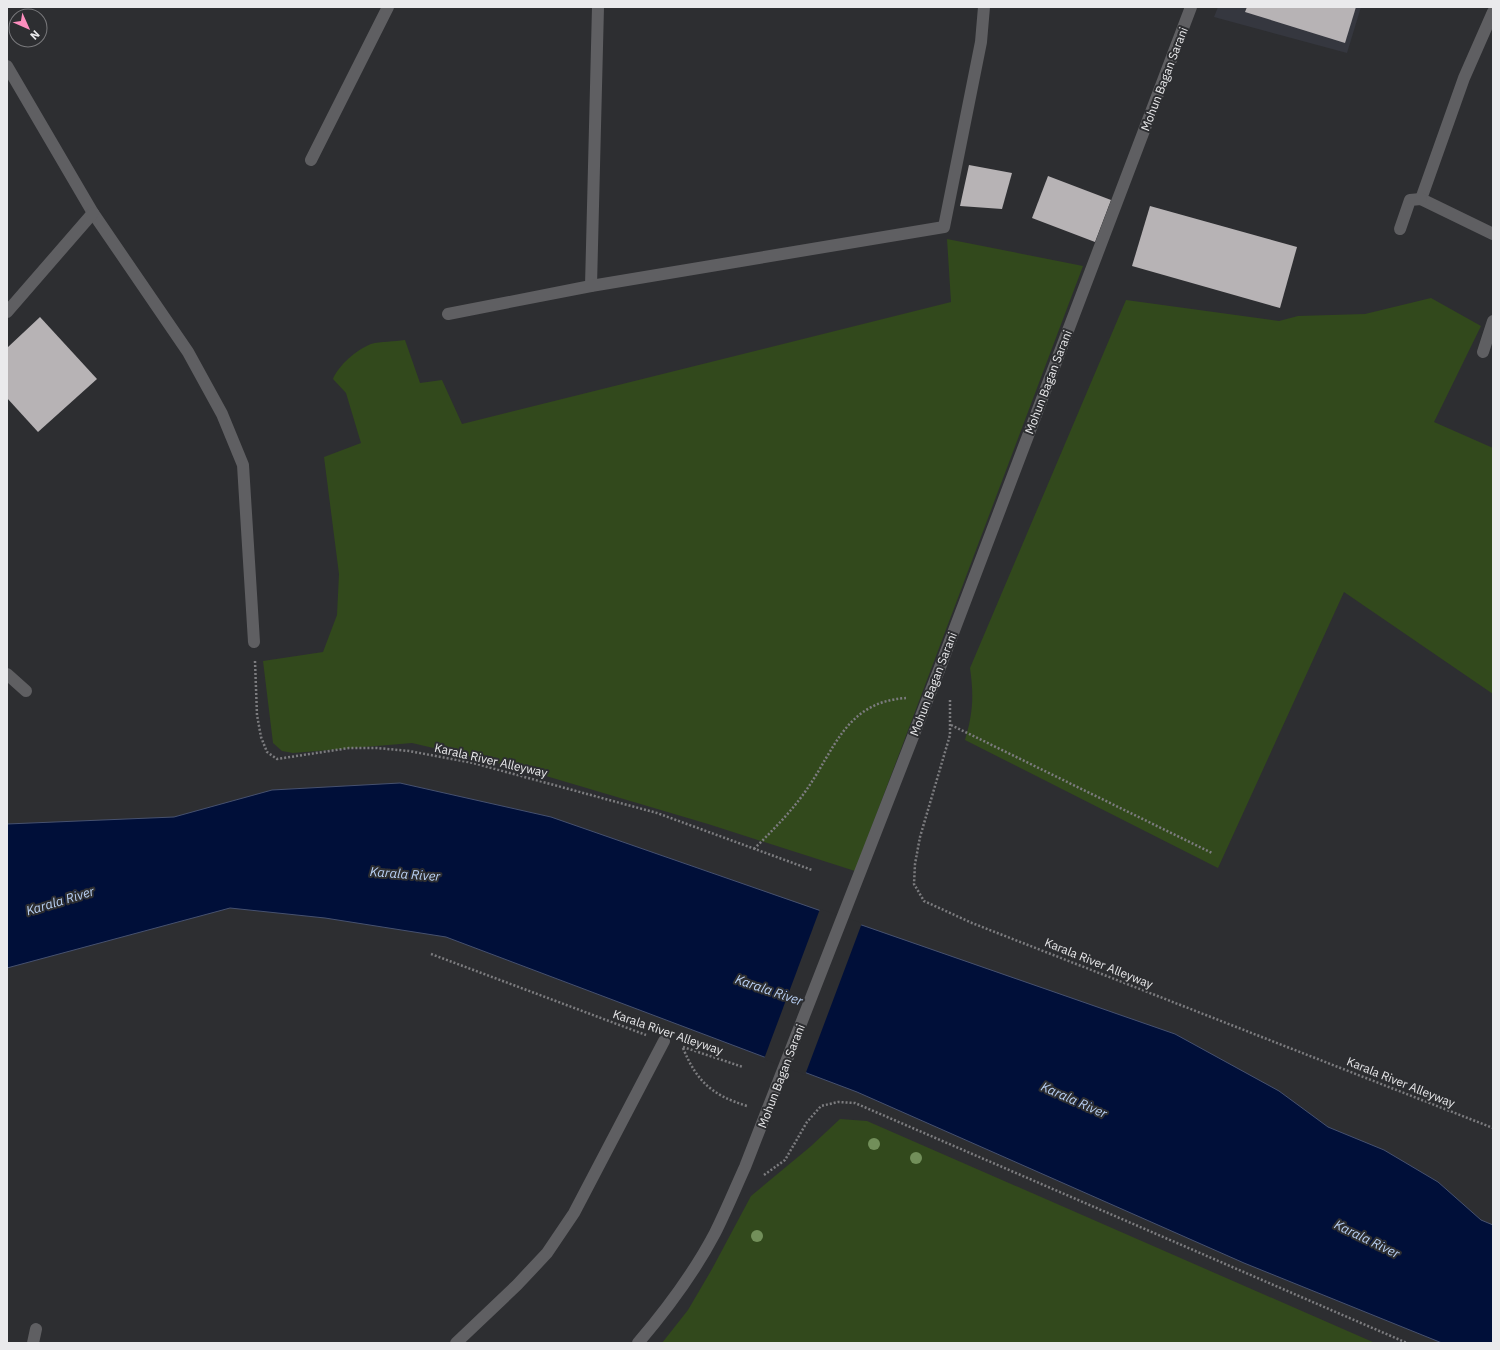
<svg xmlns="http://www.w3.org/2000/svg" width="1500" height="1350" font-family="'IBM Plex Sans',sans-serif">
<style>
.built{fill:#35373f}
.green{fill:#32491c}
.water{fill:#000f39;stroke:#46516f}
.pier{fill:#2d2e31}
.building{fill:#b7b3b5}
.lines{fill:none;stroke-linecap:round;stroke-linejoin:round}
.path{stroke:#7c7c7f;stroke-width:2.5;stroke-dasharray:2 2;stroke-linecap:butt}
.street{stroke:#5f5f62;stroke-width:12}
.secondary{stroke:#5f5f62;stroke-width:12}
.tree{fill:#728f5a}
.labels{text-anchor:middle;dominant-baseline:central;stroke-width:4;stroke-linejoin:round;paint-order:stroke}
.street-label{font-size:12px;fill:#eaeaec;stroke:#2d2e31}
.water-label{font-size:13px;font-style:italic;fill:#b9d0f4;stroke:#2d2e31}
</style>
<rect width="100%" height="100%" fill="#2d2e31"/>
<!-- built -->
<polygon class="built" points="1218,7 1361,7 1347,53 1214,17"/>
<!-- green -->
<g class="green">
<path d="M947 239 1083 266 855 871 708 824 519 768 412 743 293 753 282 751 273 743 263 661 323 652 337 615 339 574 324 457 361 443 346 393 333 379C339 365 356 350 371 344 381 341 394 342 405 340L420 383 442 380 462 424 951 302Z"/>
<path d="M1431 298 1481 326 1434 422 1493 448V694L1344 592 1218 868 965 740C973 713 974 696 970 668L1126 300 1279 321 1298 316 1365 314Z"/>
<polygon points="840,1119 867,1121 1375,1343 662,1343 688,1310 712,1269 751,1196 810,1147"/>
</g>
<!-- water -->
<polygon class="water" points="400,783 551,817 1175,1034 1279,1091 1328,1127 1384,1150 1438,1182 1481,1220 1493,1225 1493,1343 1442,1343 1244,1263 857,1092 446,937 325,918 230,908 7,968 7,824 174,817 272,790"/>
<!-- pier -->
<polygon class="pier" points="820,909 862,923 805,1075 764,1059"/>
<!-- building -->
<g class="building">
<polygon points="1247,7 1356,7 1345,43 1245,12"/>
<polygon points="969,165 1012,173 1002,209 960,206"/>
<polygon points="1048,176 1111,200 1095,242 1032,218"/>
<polygon points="1150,206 1297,247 1280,308 1132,266"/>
<polygon points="40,317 97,379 38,432 7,398 7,348"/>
</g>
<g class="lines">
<!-- path -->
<g class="path">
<polyline points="255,661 257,715 261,737 267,752 277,759 349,748 377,748 409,751 473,763 657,813 812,870"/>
<polyline points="950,700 950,735 920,837 915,864 914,884 924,901 972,923 1493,1128"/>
<polyline points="951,725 1212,853"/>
<path d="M754 849C772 831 790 813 805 792 835 750 845 702 906 698"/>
<polyline points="431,954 646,1035"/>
<polyline points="683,1047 743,1067"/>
<path d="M683 1048C697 1082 712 1095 747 1106"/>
<polyline points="764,1175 785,1160 807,1122 821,1106 838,1102 855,1103 1407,1343"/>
</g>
<!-- street -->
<g class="street">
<polyline points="1493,12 1464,78 1421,199 1493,234"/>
<polyline points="7,66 93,213 188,352 222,414 243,465 254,642"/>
<polyline points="311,160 388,7"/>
<polyline points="1400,229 1410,200 1421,199"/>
<polyline points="591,286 598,7"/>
<polyline points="7,312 93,213"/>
<polyline points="448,314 591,286 944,227 981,42 984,7"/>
<polyline points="1483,352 1493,321"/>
<polyline points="7,674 26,691"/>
<polyline points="33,1343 36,1329"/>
<polyline points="456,1343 517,1285 547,1253 574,1213 664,1041"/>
</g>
<!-- secondary -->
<path class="secondary" d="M638 1343C667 1309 694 1273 715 1233 726 1211 735 1189 745 1167L939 670 1191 7"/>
</g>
<!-- trees -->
<g class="tree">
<circle cx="874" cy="1144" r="6"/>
<circle cx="916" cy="1158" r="6"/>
<circle cx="757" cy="1236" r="6"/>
</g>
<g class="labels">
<!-- street labels -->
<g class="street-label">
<text transform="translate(1164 79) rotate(-69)">Mohun Bagan Sarani</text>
<text transform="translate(1048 382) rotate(-69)">Mohun Bagan Sarani</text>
<text transform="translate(933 684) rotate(-69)">Mohun Bagan Sarani</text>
<text transform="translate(491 760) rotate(13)">Karala River Alleyway</text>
<text transform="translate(1099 963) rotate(22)">Karala River Alleyway</text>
<text transform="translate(668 1032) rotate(19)">Karala River Alleyway</text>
<text transform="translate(781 1076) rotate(-69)">Mohun Bagan Sarani</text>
<text transform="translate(1401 1082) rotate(22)">Karala River Alleyway</text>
</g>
<!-- water labels -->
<g class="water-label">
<text transform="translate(405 874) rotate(4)">Karala River</text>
<text transform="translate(60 901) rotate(-17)">Karala River</text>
<text transform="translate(769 990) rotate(19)">Karala River</text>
<text transform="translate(1074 1100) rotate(24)">Karala River</text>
<text transform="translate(1367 1239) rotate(26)">Karala River</text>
</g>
</g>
<!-- border -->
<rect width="1500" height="1350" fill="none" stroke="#eaeaec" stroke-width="16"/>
<!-- north arrow -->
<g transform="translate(28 28) rotate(135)"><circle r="19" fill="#2d2e31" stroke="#79797c"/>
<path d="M0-3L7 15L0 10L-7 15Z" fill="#fd8ebe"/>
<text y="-6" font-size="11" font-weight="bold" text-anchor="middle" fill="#eaeaec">N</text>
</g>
</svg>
